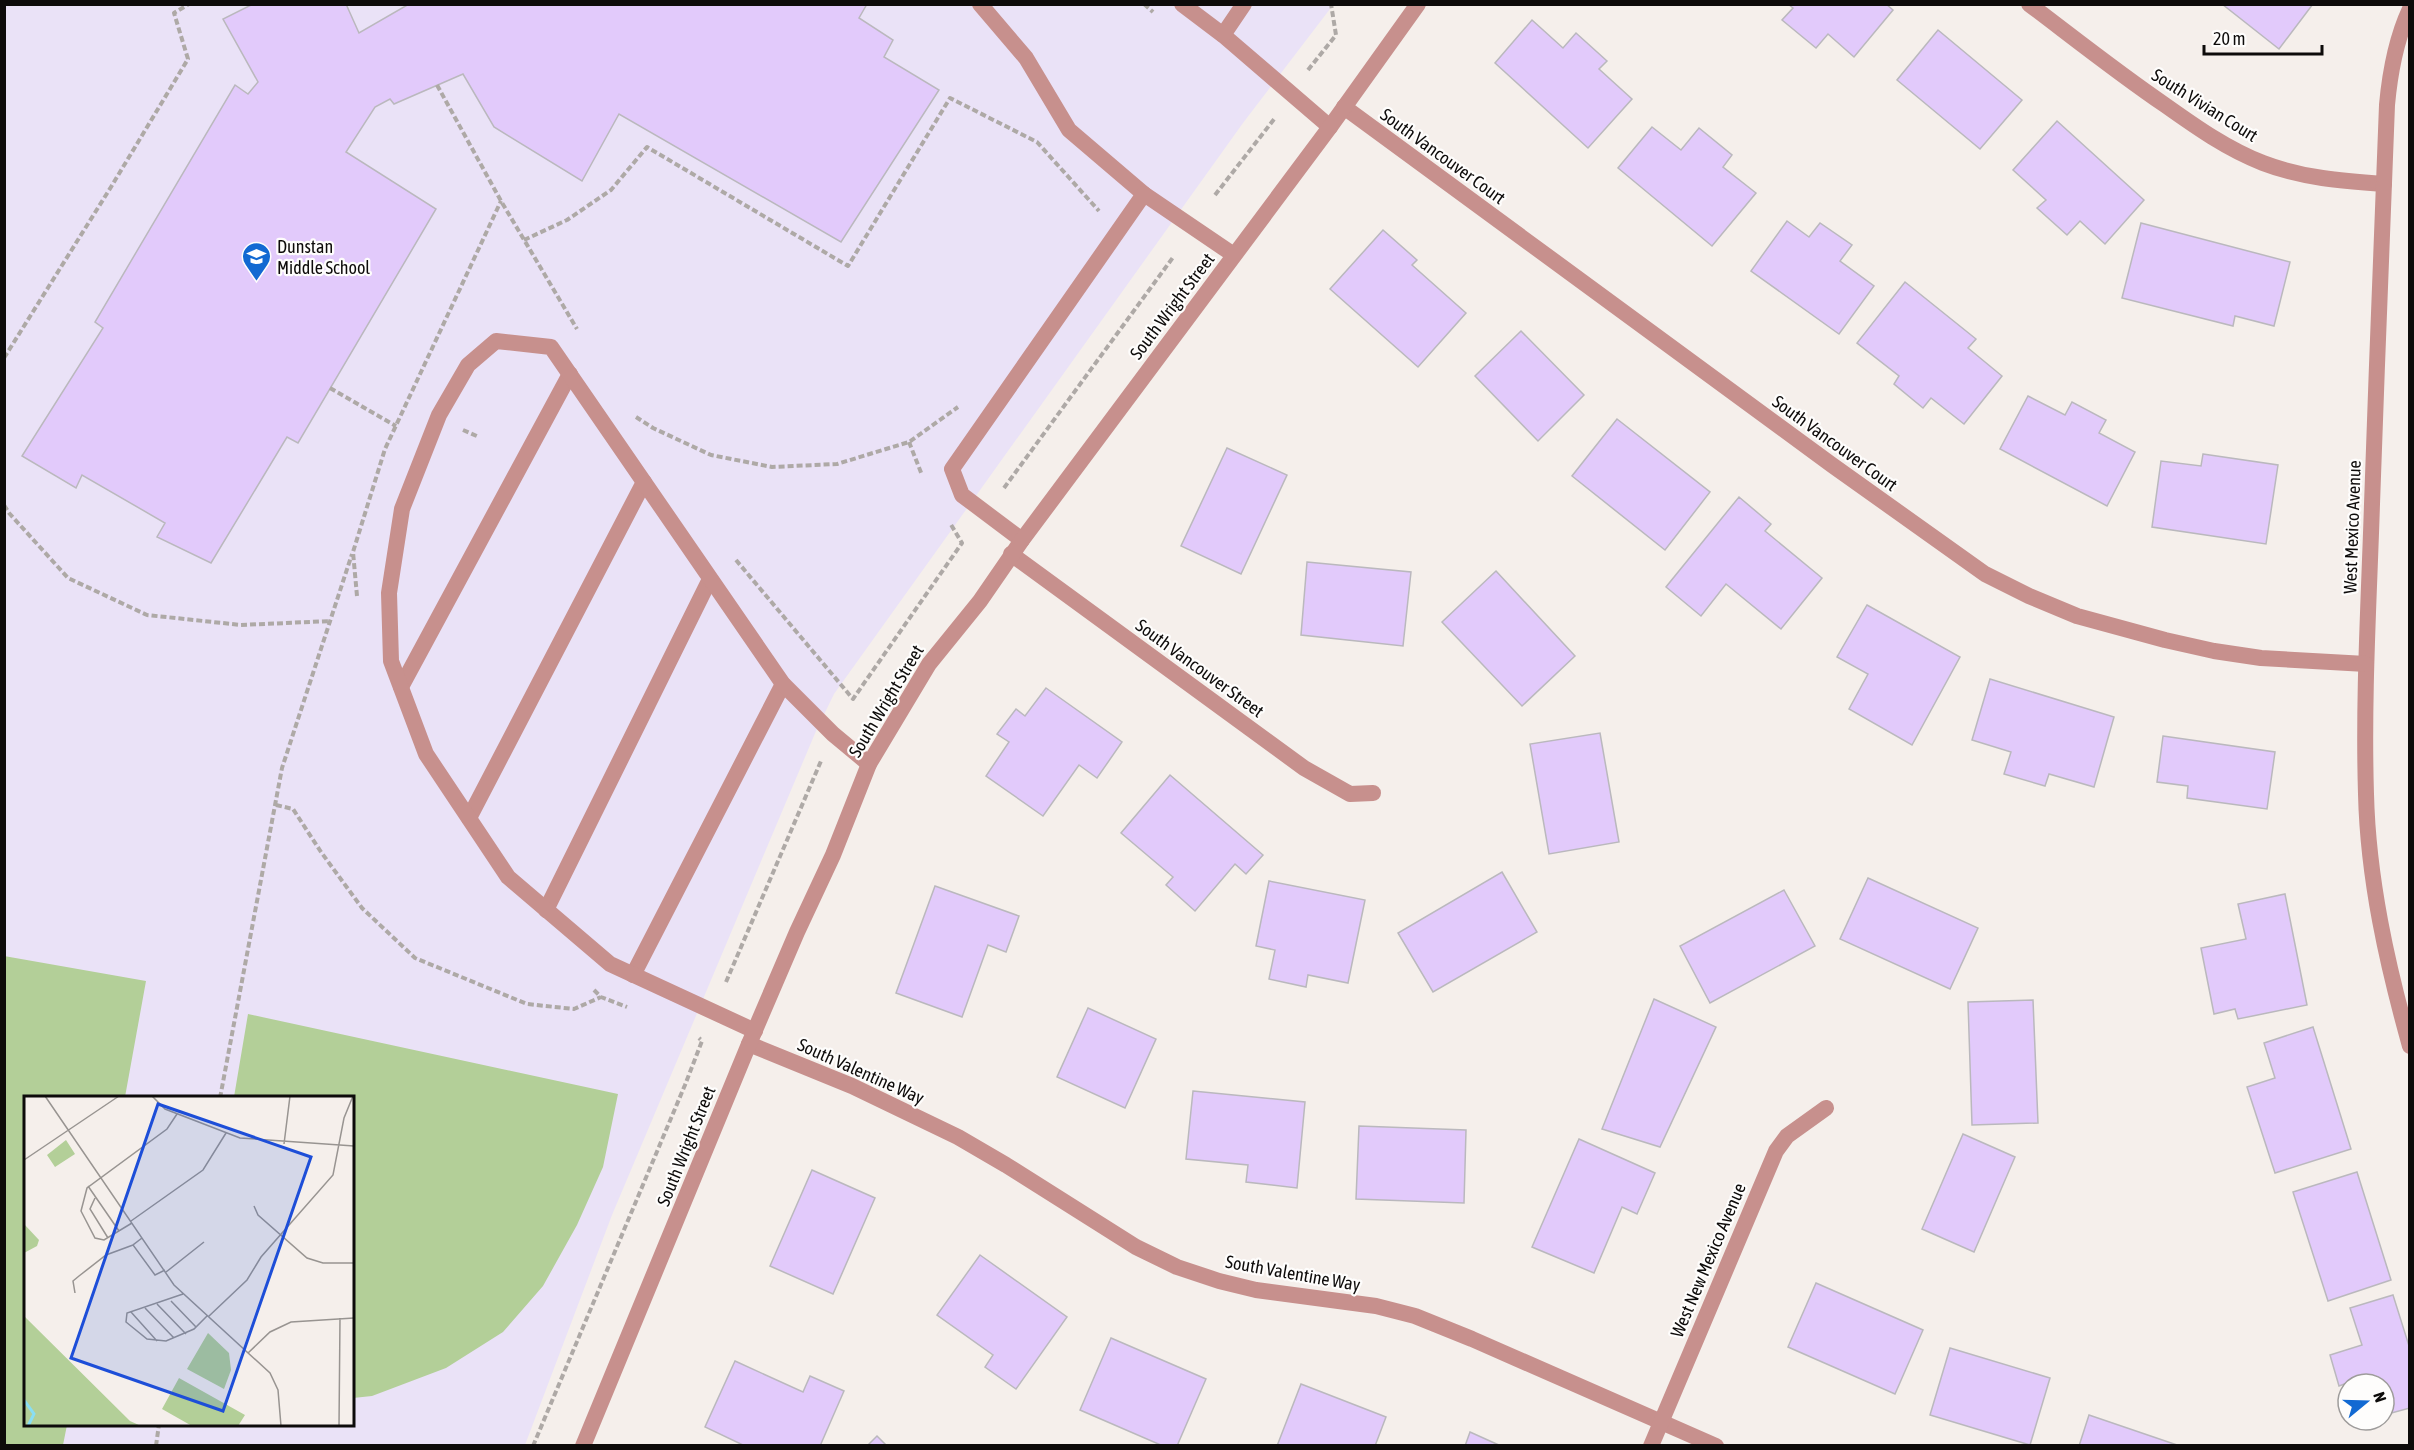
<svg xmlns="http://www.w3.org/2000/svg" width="2414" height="1450" font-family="'Asap Condensed',sans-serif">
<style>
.education{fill:#eae2f7;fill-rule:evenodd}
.green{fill:#b3cf98}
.building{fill:#e2cafb;stroke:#bab8bd;stroke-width:1.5}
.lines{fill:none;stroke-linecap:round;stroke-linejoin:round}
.path{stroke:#aea9a6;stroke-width:4;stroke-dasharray:6 3;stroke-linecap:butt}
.service{stroke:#c7908d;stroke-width:16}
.minor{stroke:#c7908d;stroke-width:16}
.tertiary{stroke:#c7908d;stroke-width:16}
.labels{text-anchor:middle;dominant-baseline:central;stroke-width:4.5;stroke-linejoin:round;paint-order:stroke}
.street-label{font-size:18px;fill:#0d0b0a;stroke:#fefdfc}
.poi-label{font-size:18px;fill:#0d0b0a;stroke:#fefdfc;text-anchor:start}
.inset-river{fill:none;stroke:#89def4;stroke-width:3}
.inset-road{fill:none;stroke:#989491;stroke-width:1.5}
.view{fill:#1d4ed8;fill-opacity:0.15;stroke:#1d4ed8;stroke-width:3}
.inset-edge{fill:none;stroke:#0d0b0a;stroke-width:3}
</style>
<rect width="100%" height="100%" fill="#f5efeb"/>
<!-- education -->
<path class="education" d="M5 5H1333L1243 123 834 694 816 731 612 1215 525 1445 5 1446ZM26 1098H352V1424H26Z"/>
<!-- green -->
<g class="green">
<polygon points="4,956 146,981 125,1097 26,1098 26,1424 67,1425 63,1445 5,1445"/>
<polygon points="248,1014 618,1094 603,1167 577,1225 543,1286 503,1332 446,1368 372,1396 353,1398 352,1098 234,1097"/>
</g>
<!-- building -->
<g class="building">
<polygon points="253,4 346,4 359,33 409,4 867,4 859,18 893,40 884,57 939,90 841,242 619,114 582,181 494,127 463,74 394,104 390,99 375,107 346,152 436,209 298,443 287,437 211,563 157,537 165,523 82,475 76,488 22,456 103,328 95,322 235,85 248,94 258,82 223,19"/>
<polygon points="1788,4 1886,4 1893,10 1854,57 1828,34 1816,48 1782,20 1793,8"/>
<polygon points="2222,4 2313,4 2279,49"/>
<polygon points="1532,20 1563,48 1576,33 1607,61 1599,69 1632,99 1588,148 1495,63"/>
<polygon points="1938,30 2022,100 1980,149 1897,80"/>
<polygon points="2057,121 2144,200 2105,244 2080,221 2067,235 2037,208 2046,200 2013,170"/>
<polygon points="1652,127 1681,150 1699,128 1732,155 1723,167 1756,193 1712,246 1618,168"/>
<polygon points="1787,221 1809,237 1820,223 1852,245 1840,261 1874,286 1839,334 1751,271"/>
<polygon points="2141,223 2290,262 2274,326 2235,316 2233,326 2122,298"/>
<polygon points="1383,230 1417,260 1412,265 1466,313 1418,367 1330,289"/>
<polygon points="1905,282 1976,339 1968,348 2002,376 1964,424 1931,398 1923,408 1894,384 1899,376 1857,343"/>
<polygon points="1521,331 1584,395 1538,441 1475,376"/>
<polygon points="2028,396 2065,415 2072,402 2106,420 2099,433 2135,452 2107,506 2000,449"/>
<polygon points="1617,419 1710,492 1665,550 1572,476"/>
<polygon points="1227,448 1287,475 1241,574 1181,546"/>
<polygon points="2203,454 2278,465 2266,544 2152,527 2161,461 2201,466"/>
<polygon points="1739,497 1771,524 1765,531 1822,578 1781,629 1726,584 1701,616 1666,587"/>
<polygon points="1307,562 1411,572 1403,646 1301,635"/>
<polygon points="1496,571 1575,656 1522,706 1442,622"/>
<polygon points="1867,605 1960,657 1912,745 1849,709 1868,674 1837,657"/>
<polygon points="1990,679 2114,717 2094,787 2049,774 2045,786 2004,774 2011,752 1972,740"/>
<polygon points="1046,688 1122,742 1097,778 1079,765 1043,816 986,776 1009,742 997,734 1016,709 1025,716"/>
<polygon points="1600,733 1619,842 1549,854 1530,744"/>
<polygon points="2163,736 2275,752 2267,809 2187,798 2188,786 2157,782"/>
<polygon points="1170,775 1263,855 1246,874 1235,864 1195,911 1166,885 1173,877 1121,833"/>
<polygon points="1502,872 1537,932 1433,992 1398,933"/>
<polygon points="1868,878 1978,928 1950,989 1840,939"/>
<polygon points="1269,881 1365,900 1348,983 1308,975 1306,987 1269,979 1275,950 1256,946"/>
<polygon points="935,886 1019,916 1006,952 988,945 962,1017 896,993"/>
<polygon points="1784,890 1815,946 1710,1003 1680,946"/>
<polygon points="2285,894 2307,1005 2238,1019 2235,1009 2214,1014 2201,948 2246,939 2238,904"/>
<polygon points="1654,999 1716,1027 1660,1147 1602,1129"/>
<polygon points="2033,1000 2038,1123 1972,1125 1968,1002"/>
<polygon points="1088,1008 1156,1039 1125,1108 1057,1077"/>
<polygon points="2313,1027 2351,1149 2275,1173 2247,1087 2275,1078 2264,1043"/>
<polygon points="1193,1091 1305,1102 1297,1188 1246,1182 1248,1165 1186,1159"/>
<polygon points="1359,1126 1466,1130 1464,1203 1356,1199"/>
<polygon points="1963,1134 2015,1157 1974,1252 1922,1229"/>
<polygon points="1579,1139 1655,1173 1637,1214 1622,1207 1594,1273 1532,1247"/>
<polygon points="812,1170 875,1198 833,1294 770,1266"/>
<polygon points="2357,1172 2391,1280 2328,1301 2293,1192"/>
<polygon points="980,1255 1067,1317 1016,1389 985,1367 993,1355 937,1315"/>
<polygon points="1816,1283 1923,1330 1895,1394 1788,1347"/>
<polygon points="2393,1295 2410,1349 2410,1408 2384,1415 2384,1384 2351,1384 2350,1382 2339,1386 2330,1355 2362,1345 2350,1308"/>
<polygon points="1111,1338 1206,1379 1177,1446 1163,1446 1080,1410"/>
<polygon points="1950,1348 2050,1378 2030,1445 1930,1415"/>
<polygon points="735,1361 803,1392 810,1376 844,1391 820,1446 745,1446 705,1427"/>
<polygon points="1301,1384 1386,1417 1375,1446 1277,1446"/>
<polygon points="2089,1415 2180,1446 2079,1446"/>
<polygon points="1470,1432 1501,1446 1465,1446"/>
<polygon points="877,1436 887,1446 867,1446"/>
</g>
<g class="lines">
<!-- path -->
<g class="path">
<polyline points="1144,4 1153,12"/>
<polyline points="1308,70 1336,35 1331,4"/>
<polyline points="437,85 501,201 577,329"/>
<polyline points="1215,195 1275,118"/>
<polyline points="524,240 567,220 611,190 647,147 848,266 950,98 1037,142 1099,211"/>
<polyline points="4,358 111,187 188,59 174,13 189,4"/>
<polyline points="330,388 396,426"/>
<polyline points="636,417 653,428 711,455 772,467 837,464 909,442 958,407"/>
<polyline points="463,430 479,437"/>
<polyline points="909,442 922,475"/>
<polyline points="1004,488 1174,256"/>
<polyline points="4,505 9,513 68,578 147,615 241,625 331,621"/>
<polyline points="736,560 853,699 962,543 950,523"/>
<polyline points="357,596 353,552 385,449 501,201"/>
<polyline points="276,805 293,809 321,852 362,908 415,958 527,1004 574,1009 601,997"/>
<polyline points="726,982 821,761"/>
<polyline points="594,990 601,997 627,1007"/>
<polyline points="220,1098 282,768 352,554"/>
<polyline points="156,1446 159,1424"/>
<polyline points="533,1446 685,1085 702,1041 699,1038"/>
</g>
<!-- service -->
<g class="service">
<polyline points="980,4 1026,58 1069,130 1144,194"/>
<polyline points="1182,4 1223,35 1330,127"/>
<polyline points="1223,35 1244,4"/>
<polyline points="1022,540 962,495 952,469 1144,194 1234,255"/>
<polyline points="401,687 570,374"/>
<polyline points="469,818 644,482"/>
<polyline points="546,910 710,579"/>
<polyline points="633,975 783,684"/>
<polyline points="755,1031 610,964 508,877 426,754 391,661 389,593 402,509 439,415 468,365 496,341 551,347 783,684 833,734 869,764"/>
</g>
<!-- minor -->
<g class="minor">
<path d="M2029 4C2074 38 2118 73 2165 105 2196 127 2227 149 2263 163 2302 178 2342 181 2384 184"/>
<path d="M2410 9C2396 39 2390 72 2387 105 2381 238 2377 371 2372 504 2369 600 2363 697 2366 794 2368 879 2387 964 2410 1046"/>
<polyline points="1344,107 1832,465 1985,574 2029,596 2077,616 2165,640 2214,651 2261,658 2366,664"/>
<polyline points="1011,554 1304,768 1350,794 1373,793"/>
<polyline points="749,1044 852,1086 958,1137 1006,1165 1136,1247 1177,1267 1219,1281 1256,1290 1376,1306 1415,1316 1472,1339 1716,1446"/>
<polyline points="1651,1446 1776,1151 1787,1136 1826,1108"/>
</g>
<!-- tertiary -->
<polyline class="tertiary" points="583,1446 749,1044 797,932 833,855 869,764 929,664 980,601 1022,540 1330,127 1418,4"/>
</g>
<!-- icons -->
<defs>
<symbol id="school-pin" viewBox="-11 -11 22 30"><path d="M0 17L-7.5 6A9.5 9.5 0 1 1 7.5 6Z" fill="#1269d2" stroke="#fefdfc"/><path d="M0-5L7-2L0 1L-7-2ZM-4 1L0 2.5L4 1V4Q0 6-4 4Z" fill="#fff"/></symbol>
</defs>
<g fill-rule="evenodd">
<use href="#school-pin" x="240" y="240" width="33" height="45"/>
</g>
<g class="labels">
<!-- street labels -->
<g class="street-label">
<text transform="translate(2205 105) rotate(32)">South Vivian Court</text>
<text transform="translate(1443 156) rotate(36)">South Vancouver Court</text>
<text transform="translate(1172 306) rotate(-53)">South Wright Street</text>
<text transform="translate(1835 443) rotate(36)">South Vancouver Court</text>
<text transform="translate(2352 527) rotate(-88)">West Mexico Avenue</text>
<text transform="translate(1200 668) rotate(36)">South Vancouver Street</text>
<text transform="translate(886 701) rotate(-59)">South Wright Street</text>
<text transform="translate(861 1071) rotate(24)">South Valentine Way</text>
<text transform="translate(686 1146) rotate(-68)">South Wright Street</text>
<text transform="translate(1708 1260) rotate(-67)">West New Mexico Avenue</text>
<text transform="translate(1293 1273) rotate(10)">South Valentine Way</text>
</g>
<!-- poi labels -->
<g class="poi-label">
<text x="277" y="246">Dunstan<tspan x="277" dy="21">Middle School</tspan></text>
</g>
</g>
<!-- overview -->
<g transform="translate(24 1096)">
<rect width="330" height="330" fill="#f5efeb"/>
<path d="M42 44 51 58 31 71 23 59ZM0 128 15 144 13 150 0 157ZM0 220 106 325 117 330H0ZM184 237 205 257 207 274 200 293 163 273ZM155 282 221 319 214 330H168L138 313Z" fill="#b3cf98"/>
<path class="inset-river" d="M0 304 10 318 4 330"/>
<path class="inset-road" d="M21 0 150 189 246 277 254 294 257 330M128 0 141 13 216 42 330 50M260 48 266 0M0 64 95 0M64 90 95 135M71 102 66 113 84 142M230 110 234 119 283 162 299 167H330M107 125 179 74 202 37M108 127 80 144 71 142 57 115 63 92 143 33 153 18M118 142 109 149 131 179 141 174M142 176 180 146M51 197 49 185 55 180 82 159 109 149M159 198 103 217 102 226 123 243 142 245 170 233 183 220M147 205 172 231M133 208 162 238M121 212 150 242M107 216 133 245M184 221 223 184 237 161 309 79 320 22 329 0M224 257 246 236 267 226 330 222M315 330 316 222"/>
<path class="view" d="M134 8 287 61 199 315 47 262Z"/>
<rect width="330" height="330" class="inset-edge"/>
</g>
<!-- border -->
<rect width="2414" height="1450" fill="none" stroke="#0d0b0a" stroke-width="12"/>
<!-- north arrow -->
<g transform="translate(2366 1402) rotate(71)"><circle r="28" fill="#fefdfc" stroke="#9e9c9b" stroke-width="1.5"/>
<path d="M0-4.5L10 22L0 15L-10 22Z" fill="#1269d2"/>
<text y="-9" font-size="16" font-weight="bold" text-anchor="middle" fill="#0d0b0a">N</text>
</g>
<!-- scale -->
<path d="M2204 45v9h118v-9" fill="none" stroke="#0d0b0a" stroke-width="3"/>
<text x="2213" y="45" font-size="18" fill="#0d0b0a" stroke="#fefdfc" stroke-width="4.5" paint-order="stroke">20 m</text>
</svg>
